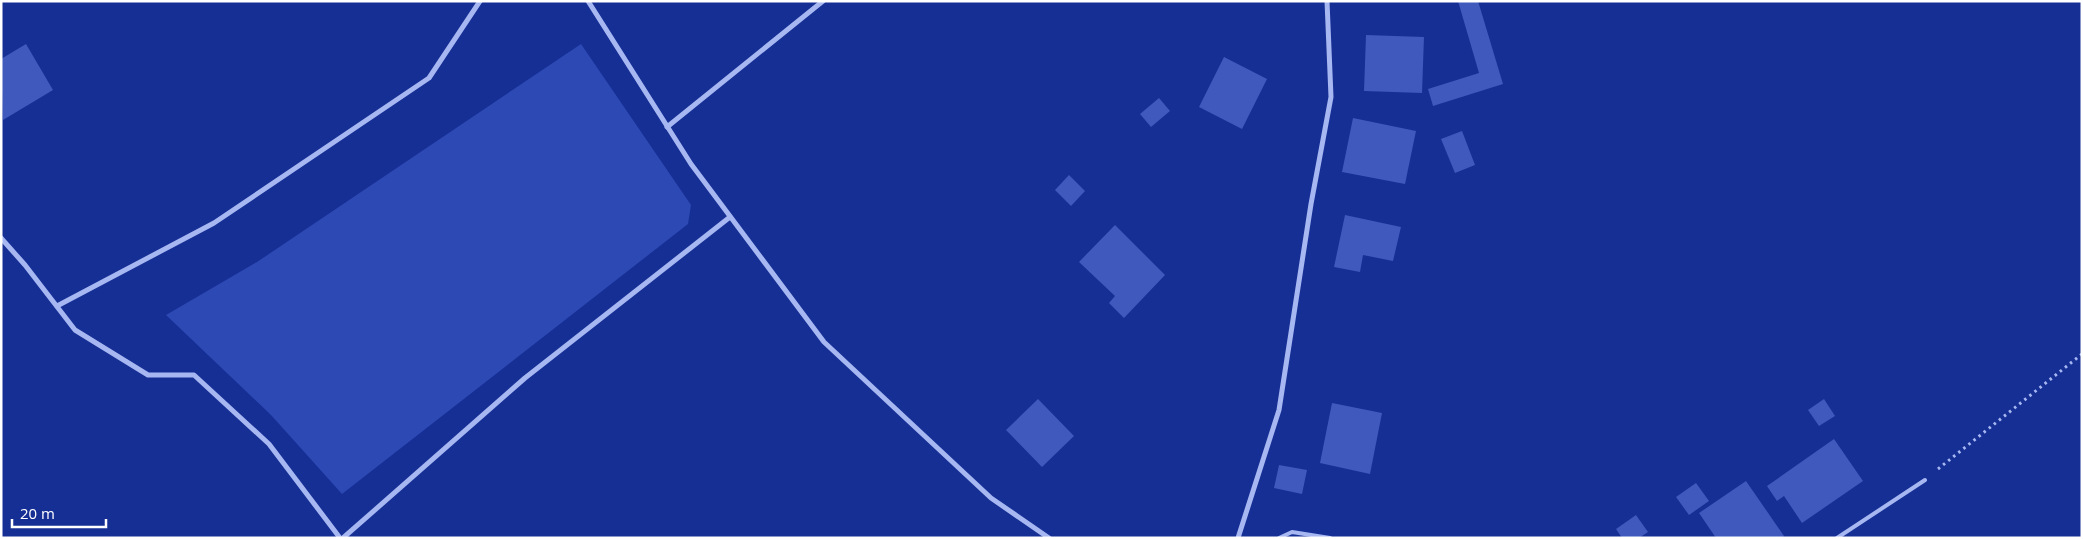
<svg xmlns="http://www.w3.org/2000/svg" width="2083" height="539" font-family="'Open Sans',sans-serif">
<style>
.green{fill:#2d49b4}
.building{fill:#3f59bc}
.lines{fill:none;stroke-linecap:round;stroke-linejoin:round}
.path{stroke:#a7b7f1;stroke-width:3;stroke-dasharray:2.5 4;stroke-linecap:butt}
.service{stroke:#a7b7f1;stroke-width:4}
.minor{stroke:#a7b7f1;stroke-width:5}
</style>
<rect width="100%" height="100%" fill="#162f95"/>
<!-- green -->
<polygon class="green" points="581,44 691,205 688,224 342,494 271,415 166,315 257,262"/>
<!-- building -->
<g class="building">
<polygon points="1458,1 1478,1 1503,84 1433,106 1428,89 1479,73"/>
<polygon points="1366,35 1424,37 1422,93 1364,91"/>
<polygon points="26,44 53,90 3,120 1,59"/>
<polygon points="1224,57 1267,79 1242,129 1199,107"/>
<polygon points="1159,98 1170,111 1151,127 1140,114"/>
<polygon points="1353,118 1416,131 1405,184 1342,172"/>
<polygon points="1462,131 1475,165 1455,173 1441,139"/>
<polygon points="1069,175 1085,191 1071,206 1055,190"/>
<polygon points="1345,215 1401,227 1393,261 1363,255 1360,272 1334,267"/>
<polygon points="1115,225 1165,275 1124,318 1109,303 1115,296 1079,262"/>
<polygon points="1038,399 1074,436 1042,467 1006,430"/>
<polygon points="1824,399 1835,416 1819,426 1808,410"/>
<polygon points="1332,403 1382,413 1370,474 1320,463"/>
<polygon points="1834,439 1863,481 1802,523 1784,496 1777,501 1767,486"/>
<polygon points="1279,465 1307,470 1302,494 1274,488"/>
<polygon points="1746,481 1784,536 1782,538 1716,538 1699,513"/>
<polygon points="1696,483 1709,501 1689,515 1676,497"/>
<polygon points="1636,515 1648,532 1639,538 1622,538 1616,529"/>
</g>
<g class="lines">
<!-- path -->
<polyline class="path" points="1938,469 2082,354"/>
<!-- service -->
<g class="service">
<polyline points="1279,538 1292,532 1330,538"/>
<polyline points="1837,538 1925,480"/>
</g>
<!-- minor -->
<g class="minor">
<polyline points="588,1 691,164 824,342 991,498 1049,538"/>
<polyline points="667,127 823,1"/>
<polyline points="1,238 25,265 75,330 148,375 194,375 269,444 340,538"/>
<polyline points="57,306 214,223 429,78 480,1"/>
<polyline points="343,538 525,378 730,217"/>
<polyline points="1238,538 1279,410 1311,204 1331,97 1327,1"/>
</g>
</g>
<!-- border -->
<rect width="2083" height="539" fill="none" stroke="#ffffff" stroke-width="5"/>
<!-- scale -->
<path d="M12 519v8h94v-8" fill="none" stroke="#ffffff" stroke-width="2.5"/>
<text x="20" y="519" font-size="15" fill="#ffffff" stroke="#162f95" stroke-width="4" paint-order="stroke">20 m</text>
</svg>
